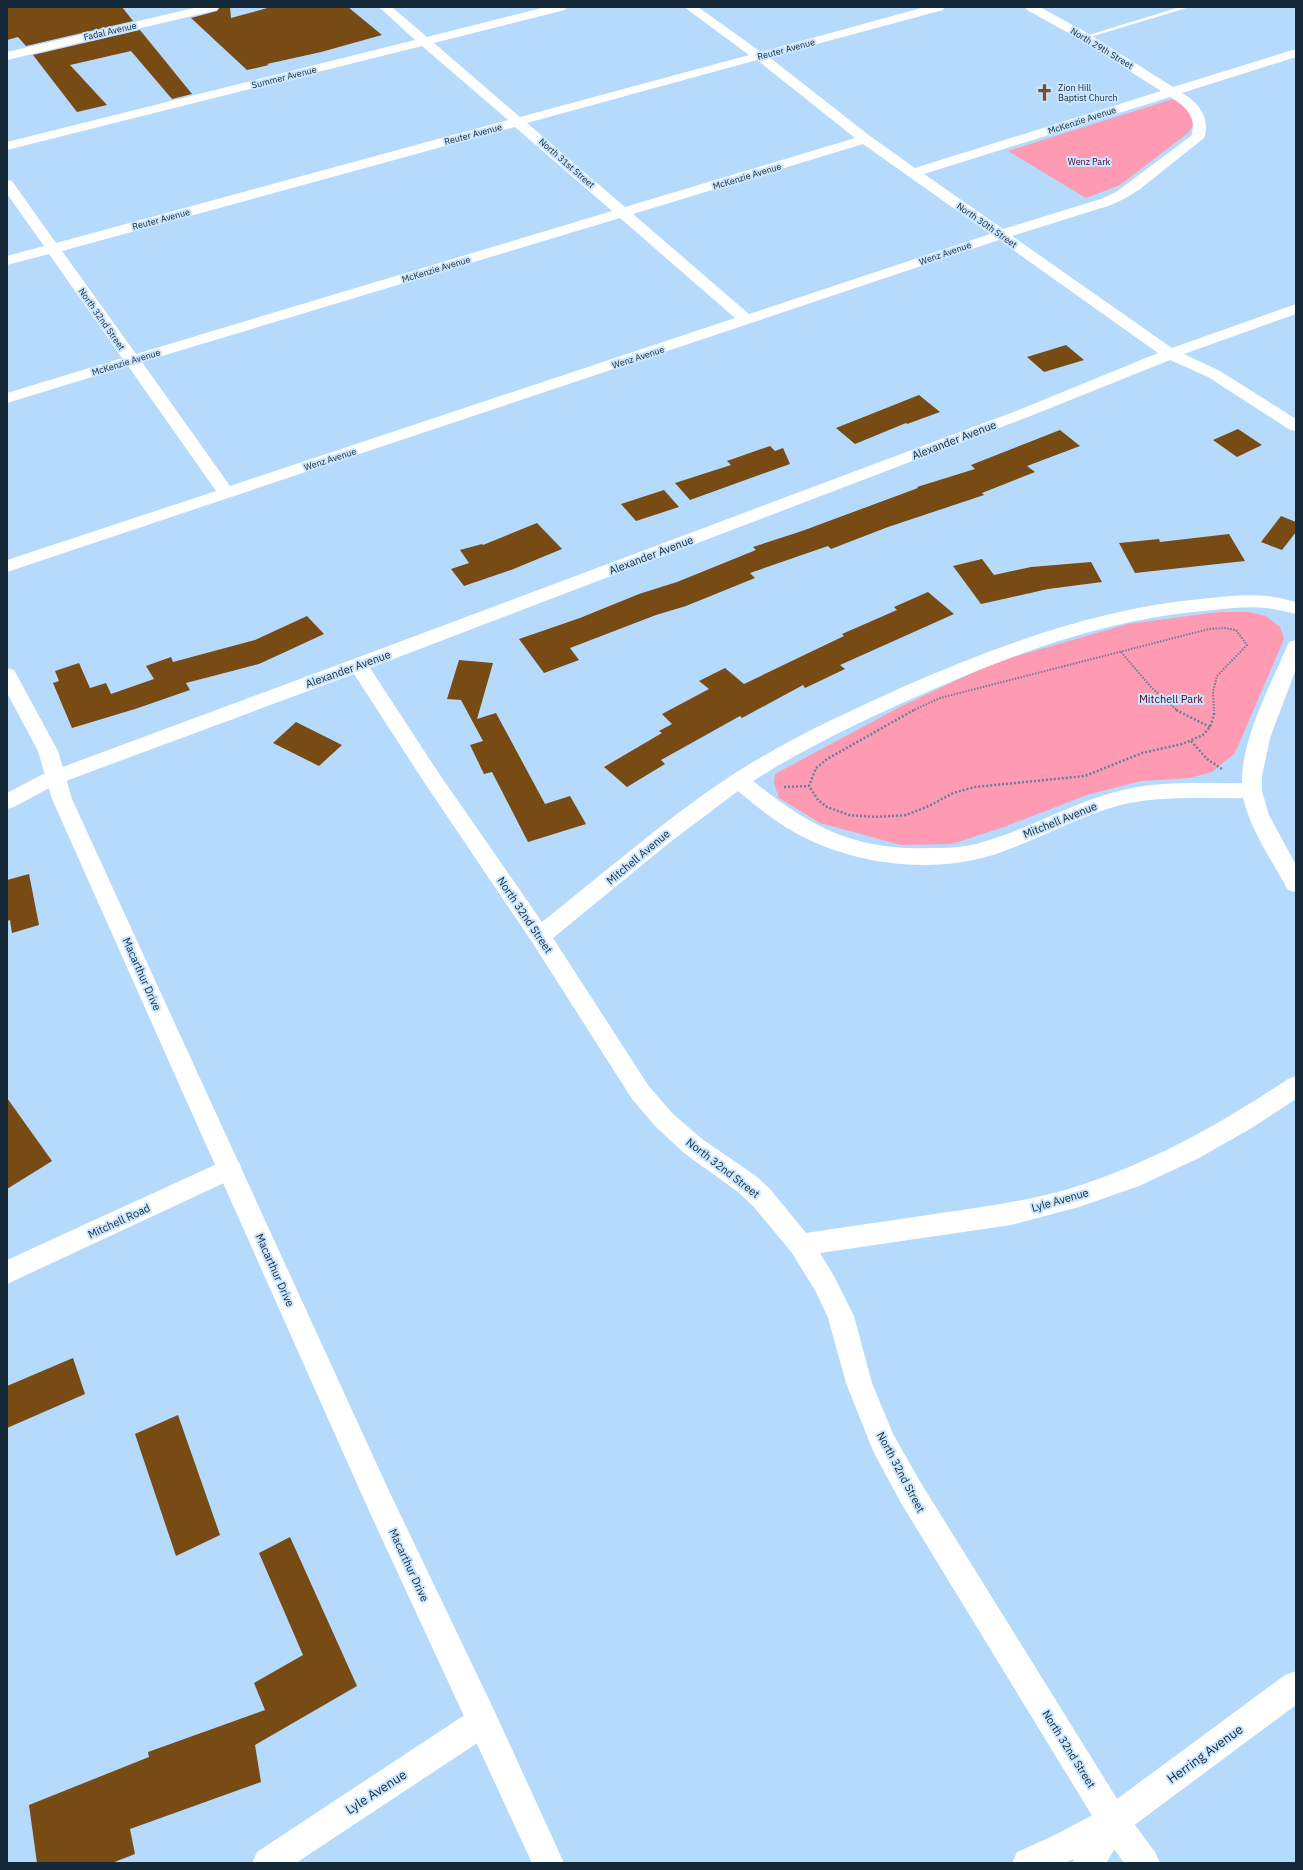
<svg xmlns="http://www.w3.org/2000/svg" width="1303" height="1870" font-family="'IBM Plex Sans',sans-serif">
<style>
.green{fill:#fe9ab1}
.building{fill:#784a14}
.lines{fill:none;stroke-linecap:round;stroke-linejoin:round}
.path-far1{stroke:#658199;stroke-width:2;stroke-dasharray:1.5 1.5;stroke-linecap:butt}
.path{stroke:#658199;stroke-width:2.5;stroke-dasharray:2 2;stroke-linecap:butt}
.service{fill:#fff;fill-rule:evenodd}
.minor{fill:#fff;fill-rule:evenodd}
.secondary{fill:#fff;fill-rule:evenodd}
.labels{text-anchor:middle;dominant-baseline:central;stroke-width:4;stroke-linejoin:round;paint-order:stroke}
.far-street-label{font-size:9px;fill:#162938;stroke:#cae6ff}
.far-poi-label{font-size:9px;fill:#162938;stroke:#cae6ff;text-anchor:start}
.far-park-label{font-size:9px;fill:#510322;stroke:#cae6ff}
.street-label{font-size:11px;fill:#162938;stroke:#cae6ff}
.park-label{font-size:11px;fill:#510322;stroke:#cae6ff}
.near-street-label{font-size:13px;fill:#162938;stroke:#cae6ff}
</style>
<rect width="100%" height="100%" fill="#b5dafb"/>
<!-- green -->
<g class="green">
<polygon points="1176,98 1191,109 1196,121 1188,133 1120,185 1086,198 1008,151"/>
<polygon points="1219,612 1249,612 1266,616 1280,627 1284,639 1235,753 1212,772 1190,778 1141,781 1087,795 1004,827 952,844 901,845 820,823 779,798 774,783 775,774 898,708 993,663 1128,624"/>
</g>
<!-- building -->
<g class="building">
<polygon points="7,7 122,7 133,21 26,46 18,37 7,40"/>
<polygon points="220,7 230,7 231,18 271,7 348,7 382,35 321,52 267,64 269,65 247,70 191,18 217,11"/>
<polygon points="140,30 192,94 172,99 131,51 70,65 107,105 77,112 33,55"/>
<polygon points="1066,345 1084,360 1044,372 1027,357"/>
<polygon points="919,395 940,412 907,424 906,423 855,444 836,428"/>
<polygon points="1238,429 1262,445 1237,457 1213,440"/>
<polygon points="1060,430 1080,446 1027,466 1035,472 982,493 984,495 888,527 831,549 828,546 750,573 755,578 686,606 656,615 570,648 579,660 544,673 519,639 580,618 639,594 677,582 756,550 753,547 802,531 918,488 917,487 975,469 971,465"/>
<polygon points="770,446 775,451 783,448 790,464 690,500 675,483 731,465 727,461"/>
<polygon points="664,490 679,507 636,521 621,504"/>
<polygon points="1281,516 1296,522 1296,532 1282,550 1261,542"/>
<polygon points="537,523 562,549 511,570 464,586 451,569 469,563 460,550 482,544 483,545"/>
<polygon points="1229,534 1245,561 1135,573 1119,543 1159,539 1160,542"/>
<polygon points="982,559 994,575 1031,567 1091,562 1102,582 1048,589 981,604 953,566"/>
<polygon points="928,592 954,614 840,665 845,669 805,688 803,685 742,718 740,716 661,760 665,764 627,787 604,767 662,733 659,731 672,724 662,714 709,689 699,681 725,668 744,684 844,636 842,634 897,610 894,607"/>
<polygon points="307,616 324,634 259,664 186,683 190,690 135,709 72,728 53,683 59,681 55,671 79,663 90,688 106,683 111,694 154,679 146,666 171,657 173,662 255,640"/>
<polygon points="459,660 493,663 477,719 496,713 545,804 570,796 586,824 528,842 492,772 484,774 470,745 483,741 461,700 447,699"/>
<polygon points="296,722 342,745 319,766 273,743"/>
<polygon points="29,874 39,925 12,933 10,920 7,921 7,880"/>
<polygon points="7,1098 52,1161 7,1189"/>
<polygon points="73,1358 85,1394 7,1428 7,1386"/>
<polygon points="178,1415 220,1535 176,1556 135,1434"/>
<polygon points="290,1537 357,1686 255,1745 261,1782 130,1829 135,1854 112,1863 37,1863 29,1805 149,1757 148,1752 265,1710 254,1683 303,1655 259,1553"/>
</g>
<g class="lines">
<!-- path-far1 -->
<g class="path-far1">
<polyline points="1121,652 1151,687 1178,711"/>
<polyline points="912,711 940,698 1209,629 1224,628 1236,630 1247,645 1217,676 1213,692 1214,711"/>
</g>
<!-- path -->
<g class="path">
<polyline points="914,710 827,759 816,768 809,786 818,800 827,807 849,815 876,817 906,815 929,806 953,793 975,787 1085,776 1142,753 1182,744 1203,735 1210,727 1214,715 1214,710"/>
<polyline points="1176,710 1210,727"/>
<polyline points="1191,741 1207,759 1222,769"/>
<polyline points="784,787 809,786"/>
</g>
<!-- service -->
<polygon class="service" points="1180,7 1190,7 1087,38 1082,37"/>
<!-- minor -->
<g class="minor">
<polygon points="198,7 219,7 217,10 7,60 7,52"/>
<path d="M379 7H392L427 37 546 7H567L565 10 434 43 520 117 749 55 684 7H698L761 52 925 7H945L943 10 769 57 870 136 915 168 1161 91 1081 40 1027 10 1025 7H1040L1089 34 1173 87 1296 49V57L1182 93C1199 103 1211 118 1204 138L1140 189 1126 198 1111 205 1012 236 1172 348 1296 304V314L1184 354 1220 371 1296 419V431L1290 430 1208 377 1170 360 1028 417 370 668 438 772 542 922C604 873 663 821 729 777 784 741 845 713 905 686 1000 645 1096 609 1200 599 1221 597 1245 594 1267 596 1277 597 1286 600 1296 602V614C1286 612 1276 609 1266 608 1246 606 1224 609 1203 611 1106 620 1022 651 934 689 872 716 810 745 753 781 812 828 855 851 932 848 949 848 967 847 983 842 1028 829 1070 804 1115 792 1157 780 1199 784 1242 783 1241 739 1270 687 1287 646L1289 642 1296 640V669L1270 738 1262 776V791L1269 815 1296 865V892L1288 890C1272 861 1251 831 1243 798 1201 799 1159 795 1117 806 1075 818 1037 840 996 854 933 875 852 865 794 832 774 821 756 806 738 791L669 843 553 938 648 1085 672 1113 702 1139 756 1176 771 1190 806 1233C851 1226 896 1220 941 1213 988 1206 1035 1200 1081 1185 1158 1159 1220 1124 1288 1079L1296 1076V1099L1250 1129 1199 1158 1139 1186 1079 1207 1011 1225 820 1253 834 1276 854 1316 872 1383 893 1434 921 1483 1124 1810 1155 1852 1160 1863H1124L1102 1832 901 1503 873 1451 846 1383 828 1318 816 1292 792 1253 753 1206 738 1192 684 1153 656 1127 632 1099 532 942 424 782 354 674 55 785 14 807 7 809V793L41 775 351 660 1016 411 1158 353 999 240 7 572V560L216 491 128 366 7 403V393L122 358 49 254 7 265V256L44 246 7 194V180L12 181 56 243 508 120 422 46 7 150V142L415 40ZM757 60 855 138 625 207 527 123ZM1170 97C1185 106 1198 117 1191 136L1116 192 1101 199 1003 229 924 174ZM515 127 612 211 136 354 62 251ZM863 144 990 234 749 314 633 214ZM620 218 735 318 230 486 142 362Z"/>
<polygon points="230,1158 239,1162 242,1169 239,1176 7,1284 7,1260"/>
<polygon points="483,1706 494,1710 498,1721 494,1732 296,1863 252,1863 257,1852 472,1710"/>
</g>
<!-- secondary -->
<g class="secondary">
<polygon points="7,668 14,670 58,751 72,799 390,1493 494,1710 564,1863 532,1863 370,1513 52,799 38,751 7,693"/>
<polygon points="1296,1671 1296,1705 1125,1832 1106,1863 1072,1863 1074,1859 1064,1863 1012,1863 1017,1852 1055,1835 1102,1810 1285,1675"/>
</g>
</g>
<!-- icons -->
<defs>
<symbol id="church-bare" viewBox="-9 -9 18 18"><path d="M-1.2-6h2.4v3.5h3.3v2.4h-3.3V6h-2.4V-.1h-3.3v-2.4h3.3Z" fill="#76522c" stroke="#cae6ff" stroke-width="2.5" paint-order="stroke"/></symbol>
</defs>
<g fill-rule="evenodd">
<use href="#church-bare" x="1032" y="80" width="25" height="25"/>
</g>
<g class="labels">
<!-- far-street labels -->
<g class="far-street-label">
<text transform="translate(110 31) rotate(-13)">Fadal Avenue</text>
<text transform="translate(1102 48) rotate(31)">North 29th Street</text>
<text transform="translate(786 49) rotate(-15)">Reuter Avenue</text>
<text transform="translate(284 77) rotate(-14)">Summer Avenue</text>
<text transform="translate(1082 120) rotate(-18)">McKenzie Avenue</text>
<text transform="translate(473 134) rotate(-15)">Reuter Avenue</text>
<text transform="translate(567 163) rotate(41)">North 31st Street</text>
<text transform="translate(747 176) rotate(-17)">McKenzie Avenue</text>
<text transform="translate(161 219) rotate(-15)">Reuter Avenue</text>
<text transform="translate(987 225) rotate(35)">North 30th Street</text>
<text transform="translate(945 253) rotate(-19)">Wenz Avenue</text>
<text transform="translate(436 269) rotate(-17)">McKenzie Avenue</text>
<text transform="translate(102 319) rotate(55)">North 32nd Street</text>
<text transform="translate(638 357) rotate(-18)">Wenz Avenue</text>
<text transform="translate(126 362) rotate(-17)">McKenzie Avenue</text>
<text transform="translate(330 459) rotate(-18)">Wenz Avenue</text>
</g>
<!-- far-poi labels -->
<g class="far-poi-label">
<text x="1058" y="87">Zion Hill<tspan x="1058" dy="10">Baptist Church</tspan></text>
</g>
<!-- far-park labels -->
<g class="far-park-label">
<text x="1089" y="161">Wenz Park</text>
</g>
<!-- street labels -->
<g class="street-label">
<text transform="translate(954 440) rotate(-21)">Alexander Avenue</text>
<text transform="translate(651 555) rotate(-21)">Alexander Avenue</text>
<text transform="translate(348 669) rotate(-20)">Alexander Avenue</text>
<text transform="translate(1060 820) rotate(-22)">Mitchell Avenue</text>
<text transform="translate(638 857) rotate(-40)">Mitchell Avenue</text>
<text transform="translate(525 915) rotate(56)">North 32nd Street</text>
<text transform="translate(142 974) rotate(66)">Macarthur Drive</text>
<text transform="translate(723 1168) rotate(38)">North 32nd Street</text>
<text transform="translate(1060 1200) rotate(-16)">Lyle Avenue</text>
<text transform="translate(119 1221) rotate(-25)">Mitchell Road</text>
<text transform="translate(275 1270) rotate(66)">Macarthur Drive</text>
<text transform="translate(901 1472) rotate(62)">North 32nd Street</text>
<text transform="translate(409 1565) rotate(65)">Macarthur Drive</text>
<text transform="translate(1069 1749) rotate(58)">North 32nd Street</text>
</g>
<!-- park labels -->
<g class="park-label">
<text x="1171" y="699">Mitchell Park</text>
</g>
<!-- near-street labels -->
<g class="near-street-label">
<text transform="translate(1205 1754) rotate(-36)">Herring Avenue</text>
<text transform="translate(376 1792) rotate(-33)">Lyle Avenue</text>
</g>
</g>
<!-- border -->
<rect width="1303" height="1870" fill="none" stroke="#162938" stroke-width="16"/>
</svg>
